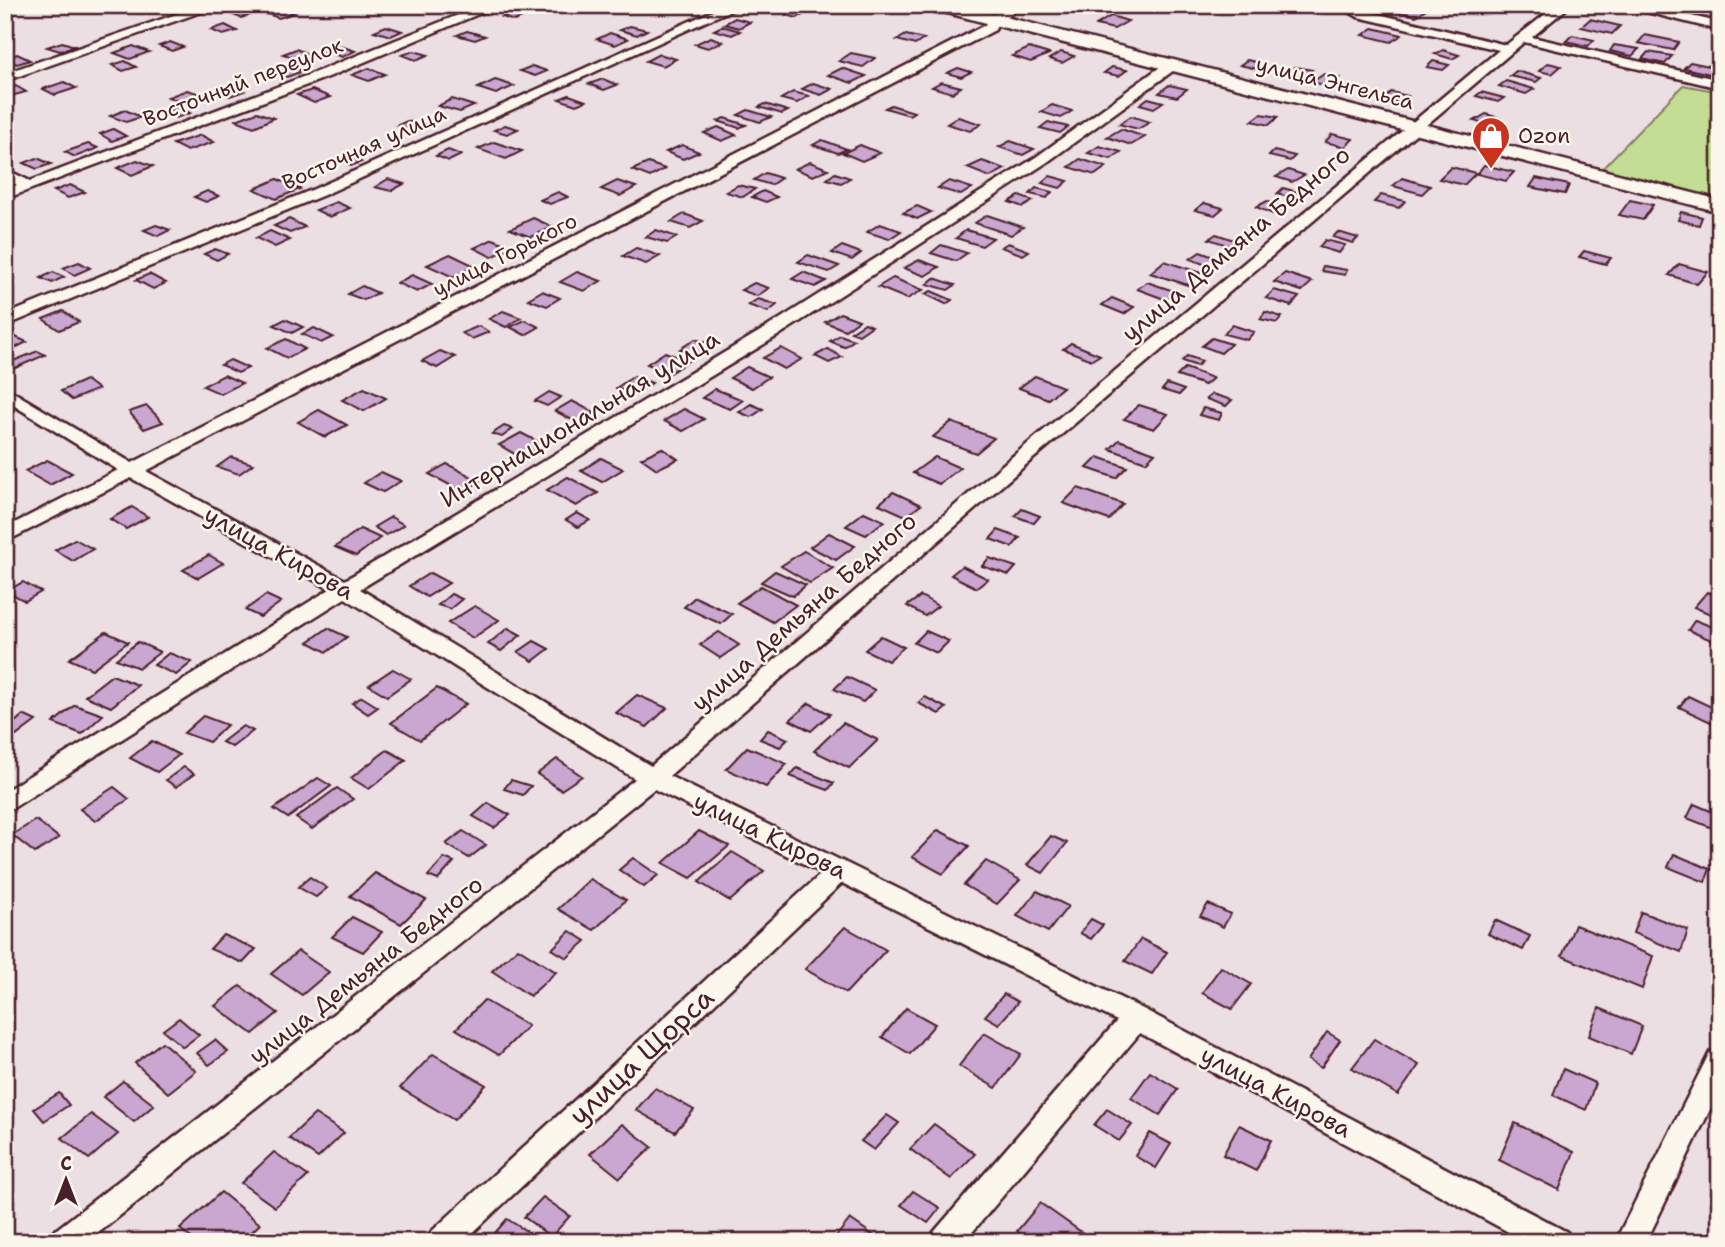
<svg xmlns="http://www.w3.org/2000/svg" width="1725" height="1247" font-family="'Shantell Sans',sans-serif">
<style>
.green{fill:#c4dd94;stroke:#877e60;stroke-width:2}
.building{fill:#caa7d1;stroke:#4a1f2b;stroke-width:2}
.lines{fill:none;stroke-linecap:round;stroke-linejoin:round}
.street-casing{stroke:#4a1f2b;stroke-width:5}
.secondary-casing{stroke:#4a1f2b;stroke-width:5}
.street{fill:#fbf7ec;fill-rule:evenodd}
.secondary{fill:#fbf7ec;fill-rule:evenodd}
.labels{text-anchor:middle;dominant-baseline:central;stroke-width:5;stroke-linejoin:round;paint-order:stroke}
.far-street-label{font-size:21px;fill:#4a1f2b;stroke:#fbf7ec}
.far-poi-label{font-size:21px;fill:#4a1f2b;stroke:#fbf7ec;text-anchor:start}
.street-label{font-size:24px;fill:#4a1f2b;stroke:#fbf7ec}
.near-street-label{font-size:28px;fill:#4a1f2b;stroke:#fbf7ec}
</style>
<rect width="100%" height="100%" fill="#ecdfe4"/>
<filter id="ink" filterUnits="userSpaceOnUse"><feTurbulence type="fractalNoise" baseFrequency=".0143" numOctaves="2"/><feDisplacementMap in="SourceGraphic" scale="14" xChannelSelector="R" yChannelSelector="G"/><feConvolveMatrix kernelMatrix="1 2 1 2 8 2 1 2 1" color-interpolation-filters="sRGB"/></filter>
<g filter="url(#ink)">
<!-- green -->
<polygon class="green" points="1683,85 1720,92 1720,206 1597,174"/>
<!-- building -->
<g class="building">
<polygon points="1395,5 1411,5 1426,9 1416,16 1389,9"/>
<polygon points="1665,5 1676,5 1694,9 1685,15 1659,9"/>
<polygon points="244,8 257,13 241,18 228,13"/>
<polygon points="799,8 810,11 797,18 786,15"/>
<polygon points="282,9 294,13 279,18 267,14"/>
<polygon points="1699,11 1720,15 1720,16 1715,21 1693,17"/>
<polygon points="515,12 527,16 514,21 502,17"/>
<polygon points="1111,16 1128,21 1114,29 1096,25"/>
<polygon points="735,18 750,22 739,28 724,24"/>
<polygon points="1590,19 1620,26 1612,34 1581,27"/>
<polygon points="225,25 237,31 223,35 211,30"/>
<polygon points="386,26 402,31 391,36 374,31"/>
<polygon points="630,26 647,30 637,35 620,30"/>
<polygon points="722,26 740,31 732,35 714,30"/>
<polygon points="1373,28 1402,35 1391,42 1363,35"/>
<polygon points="467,31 485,36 475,40 457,35"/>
<polygon points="610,33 628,39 615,45 597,39"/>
<polygon points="906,35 924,39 915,45 897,40"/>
<polygon points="1572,35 1594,40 1588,46 1566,41"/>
<polygon points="1645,35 1679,42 1673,50 1638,43"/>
<polygon points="711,37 723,42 708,48 695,44"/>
<polygon points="62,42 75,46 60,51 47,47"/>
<polygon points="170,42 183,47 172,51 159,46"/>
<polygon points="337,45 355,51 342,57 324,51"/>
<polygon points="1614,45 1639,49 1632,56 1610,51"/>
<polygon points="133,46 149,52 130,59 114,53"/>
<polygon points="1029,48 1049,54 1031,62 1012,56"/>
<polygon points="296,49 308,54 295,58 283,54"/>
<polygon points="1443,50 1459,55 1452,59 1435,54"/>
<polygon points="414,51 428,55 416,60 402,55"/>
<polygon points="1061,52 1074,56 1062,63 1049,59"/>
<polygon points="1648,52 1672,56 1665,64 1642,59"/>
<polygon points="851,53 875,58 863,67 839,61"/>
<polygon points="17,54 30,60 17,64 5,59"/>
<polygon points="659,54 676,59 663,66 646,61"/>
<polygon points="1247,60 1264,64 1257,69 1240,65"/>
<polygon points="125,61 136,67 123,71 112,65"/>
<polygon points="1433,61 1449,65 1443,70 1427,67"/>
<polygon points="1690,62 1714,67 1710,74 1684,68"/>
<polygon points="1548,63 1561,66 1552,74 1539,71"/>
<polygon points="286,65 303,71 287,77 270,72"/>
<polygon points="532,66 547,71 535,76 520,71"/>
<polygon points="1112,67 1127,70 1119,76 1104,73"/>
<polygon points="1295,67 1312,70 1306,77 1288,74"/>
<polygon points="369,68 385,74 369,81 352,75"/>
<polygon points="842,68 866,76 852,83 828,75"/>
<polygon points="958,68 971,72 961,77 947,73"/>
<polygon points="1516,71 1541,78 1536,82 1510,76"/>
<polygon points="1324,74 1339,78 1327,86 1312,82"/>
<polygon points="603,79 617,85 604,90 589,84"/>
<polygon points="495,80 514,86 496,94 478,88"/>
<polygon points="1506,81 1534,89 1526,94 1499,86"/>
<polygon points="64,82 76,88 55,95 43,89"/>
<polygon points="941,82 961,87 952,93 932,87"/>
<polygon points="813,83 832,89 821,95 802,89"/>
<polygon points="1169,85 1187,89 1177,97 1159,93"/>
<polygon points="16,86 26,92 11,96 5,93 5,90"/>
<polygon points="231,86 244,91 230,96 217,92"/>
<polygon points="187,90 200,94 181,102 168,97"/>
<polygon points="312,90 330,97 314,103 297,95"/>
<polygon points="793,92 809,96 797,103 781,99"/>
<polygon points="1391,92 1408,96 1402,103 1385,99"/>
<polygon points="1481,92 1504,98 1498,102 1476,96"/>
<polygon points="569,95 586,101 576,105 559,99"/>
<polygon points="1148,98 1163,102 1154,108 1140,104"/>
<polygon points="452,99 474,106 460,112 438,106"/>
<polygon points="765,104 788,111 782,114 759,107"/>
<polygon points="891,105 914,112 909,115 885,108"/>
<polygon points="1052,105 1072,111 1061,118 1041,112"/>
<polygon points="178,107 190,113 176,118 164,112"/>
<polygon points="125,110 141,117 126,122 110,116"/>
<polygon points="748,110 771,117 760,122 738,115"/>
<polygon points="257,112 274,118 254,127 236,120"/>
<polygon points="1261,114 1278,117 1269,125 1252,121"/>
<polygon points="1486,114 1499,118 1487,125 1474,121"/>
<polygon points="1131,116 1150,122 1138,129 1119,124"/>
<polygon points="958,117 981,124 970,131 947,124"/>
<polygon points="724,118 746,125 739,128 718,121"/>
<polygon points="407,121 426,126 417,131 398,125"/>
<polygon points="1048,122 1068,127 1060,133 1040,128"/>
<polygon points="505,125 518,129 507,134 494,130"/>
<polygon points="718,127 736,135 722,141 704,133"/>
<polygon points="113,129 126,136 112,141 100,134"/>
<polygon points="1121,129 1145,137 1131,145 1107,137"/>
<polygon points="1332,134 1353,139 1345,147 1325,142"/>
<polygon points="201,135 214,142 187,151 173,144"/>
<polygon points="822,140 847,149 838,153 813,145"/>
<polygon points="1010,141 1034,149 1023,155 999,147"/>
<polygon points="494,142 522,151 506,159 478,149"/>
<polygon points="88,144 98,148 75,157 65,152"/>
<polygon points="682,145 699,152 683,159 666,152"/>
<polygon points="860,145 880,153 862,161 843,153"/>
<polygon points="1099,146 1121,152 1111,159 1088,153"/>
<polygon points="448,150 461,155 449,161 436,156"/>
<polygon points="1274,151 1295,156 1290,161 1269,156"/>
<polygon points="348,155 361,162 351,166 338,159"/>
<polygon points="37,158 51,164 37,169 24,163"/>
<polygon points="1080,159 1106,167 1095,175 1069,167"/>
<polygon points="137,160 153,166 132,175 117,168"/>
<polygon points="982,161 1005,169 990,177 967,168"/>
<polygon points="810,162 828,169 813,176 795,169"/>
<polygon points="648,163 665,169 650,177 632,170"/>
<polygon points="1484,165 1514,172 1506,181 1477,174"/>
<polygon points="1451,167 1476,173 1464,185 1439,179"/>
<polygon points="1288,170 1304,175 1292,182 1276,177"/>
<polygon points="765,173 781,178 771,185 754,180"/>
<polygon points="835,173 850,178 841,183 827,179"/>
<polygon points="1050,176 1068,181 1060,188 1042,183"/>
<polygon points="1402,178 1430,186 1422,194 1393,186"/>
<polygon points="1536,178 1569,185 1565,194 1530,187"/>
<polygon points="277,179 300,189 276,199 254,189"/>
<polygon points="388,179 404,184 391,191 375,187"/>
<polygon points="617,181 636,187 620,196 601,189"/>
<polygon points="949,181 972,188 961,195 938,188"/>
<polygon points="70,185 85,192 68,198 54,191"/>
<polygon points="738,185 755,189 743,197 726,192"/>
<polygon points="1036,188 1052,192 1047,198 1030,194"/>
<polygon points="1283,188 1301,193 1295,199 1277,194"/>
<polygon points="207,191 219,196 206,202 194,197"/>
<polygon points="763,191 777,197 766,202 752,197"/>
<polygon points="558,192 568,197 550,204 540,200"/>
<polygon points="1381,195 1405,201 1399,208 1374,202"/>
<polygon points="1019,196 1033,201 1023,207 1009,202"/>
<polygon points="1630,200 1653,205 1643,220 1619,215"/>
<polygon points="1267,201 1286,208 1275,215 1256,207"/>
<polygon points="336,202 350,208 330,217 316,210"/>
<polygon points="1204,203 1223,208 1215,215 1195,210"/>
<polygon points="917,206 931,212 917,219 903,213"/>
<polygon points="1681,212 1702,217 1699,225 1678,220"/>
<polygon points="684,214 703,221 690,228 671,222"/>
<polygon points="987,215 1023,227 1011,235 975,223"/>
<polygon points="533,218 553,227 531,237 510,229"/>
<polygon points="289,219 305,227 290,233 274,226"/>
<polygon points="880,224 901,231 889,239 867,232"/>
<polygon points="156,225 170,230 158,236 144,230"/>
<polygon points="656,230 677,237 667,243 646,237"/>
<polygon points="966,230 993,238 982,246 956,238"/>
<polygon points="270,231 290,240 275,247 256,238"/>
<polygon points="1338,232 1358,238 1353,243 1333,237"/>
<polygon points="1216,234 1240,242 1233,247 1209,239"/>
<polygon points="493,239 512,247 492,257 474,248"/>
<polygon points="1325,240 1345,245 1339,253 1319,247"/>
<polygon points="1008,243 1029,251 1023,255 1001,247"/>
<polygon points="941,245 967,253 956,261 931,253"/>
<polygon points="842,246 861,253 852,260 832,253"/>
<polygon points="636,248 660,256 646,264 623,256"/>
<polygon points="215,249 228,254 217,260 204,254"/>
<polygon points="1584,251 1611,258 1606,264 1579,257"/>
<polygon points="1200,252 1219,259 1209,266 1190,259"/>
<polygon points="450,254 475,266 453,277 427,265"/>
<polygon points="808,255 839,266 829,272 798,262"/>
<polygon points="919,260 939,267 925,276 904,268"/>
<polygon points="1164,261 1201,273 1188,285 1150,273"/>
<polygon points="79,262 90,268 74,275 63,268"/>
<polygon points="1679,264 1708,272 1697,284 1669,275"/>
<polygon points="1323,266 1347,270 1345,275 1321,271"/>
<polygon points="53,272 64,277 52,283 41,278"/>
<polygon points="577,272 601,281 584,291 560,282"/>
<polygon points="803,272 826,281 815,287 792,279"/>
<polygon points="1285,273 1312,282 1302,291 1274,282"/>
<polygon points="149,274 166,283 153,289 136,280"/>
<polygon points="412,275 432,284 417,292 397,283"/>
<polygon points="893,278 923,290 907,299 878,287"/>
<polygon points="934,278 955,285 948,290 927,284"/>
<polygon points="1147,282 1177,292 1167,300 1137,289"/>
<polygon points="754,283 769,288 757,296 741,290"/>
<polygon points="362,286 378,293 364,300 348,294"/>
<polygon points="1274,290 1299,297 1291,306 1266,298"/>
<polygon points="542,291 560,298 547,306 528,299"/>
<polygon points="931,291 952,300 946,304 925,294"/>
<polygon points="1112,298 1134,307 1124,314 1102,305"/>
<polygon points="758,299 777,305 768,312 748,305"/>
<polygon points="63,311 79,322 59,330 43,319"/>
<polygon points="503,311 521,318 506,327 489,319"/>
<polygon points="1265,312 1282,317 1277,323 1260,319"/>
<polygon points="840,313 859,320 845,330 825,322"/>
<polygon points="285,319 303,327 292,333 274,325"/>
<polygon points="525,320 539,327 525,335 510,327"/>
<polygon points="865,323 872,326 859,335 851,332"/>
<polygon points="1232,325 1254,332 1247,340 1224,334"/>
<polygon points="479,326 489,332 472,339 462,333"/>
<polygon points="314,328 333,337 321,343 302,334"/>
<polygon points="11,335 27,342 5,353 5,338"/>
<polygon points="840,335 854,340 844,347 830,341"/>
<polygon points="1212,338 1231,344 1221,353 1202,346"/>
<polygon points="286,339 305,349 287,358 267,348"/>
<polygon points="695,339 714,345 699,356 680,349"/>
<polygon points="1071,343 1100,355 1092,360 1063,349"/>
<polygon points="781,348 802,359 784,369 763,358"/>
<polygon points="828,349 842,357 829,363 815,356"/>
<polygon points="38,351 45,355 15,368 8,363"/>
<polygon points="440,351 455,357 437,368 422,361"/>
<polygon points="665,352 688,361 670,373 647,364"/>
<polygon points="1187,356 1202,361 1197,366 1182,361"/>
<polygon points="230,360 248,368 238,373 221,365"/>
<polygon points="747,367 769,377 752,388 730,378"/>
<polygon points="1185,368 1213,378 1205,385 1177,376"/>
<polygon points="224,375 242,383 221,394 203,386"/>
<polygon points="634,376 652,383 633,395 616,388"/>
<polygon points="1035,376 1063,387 1048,399 1019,388"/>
<polygon points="86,380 98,389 72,400 61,391"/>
<polygon points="1167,384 1184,390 1179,395 1162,390"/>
<polygon points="364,388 386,398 364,411 342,400"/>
<polygon points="715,389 743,400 730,409 702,398"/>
<polygon points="549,392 561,397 547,406 535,401"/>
<polygon points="1212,394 1232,400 1226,406 1206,399"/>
<polygon points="572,401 595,413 578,423 555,411"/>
<polygon points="751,404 763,409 751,417 739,412"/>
<polygon points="1139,405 1168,414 1154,429 1124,419"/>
<polygon points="147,406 163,422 144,429 129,412"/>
<polygon points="1203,408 1222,413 1219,420 1199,415"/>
<polygon points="684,409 704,419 683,431 664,421"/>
<polygon points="319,410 347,425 325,437 298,422"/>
<polygon points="951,422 994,438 976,453 933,437"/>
<polygon points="504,426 513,429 502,437 492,434"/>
<polygon points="521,433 544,445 522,458 499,445"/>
<polygon points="1119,440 1155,453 1146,462 1110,449"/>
<polygon points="662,448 678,459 657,469 641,458"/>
<polygon points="231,457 253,464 239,474 217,467"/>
<polygon points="935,457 960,468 939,484 913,473"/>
<polygon points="1098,457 1127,467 1116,478 1087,468"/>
<polygon points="601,458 623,469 602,482 581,471"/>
<polygon points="47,460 72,473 50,485 25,471"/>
<polygon points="447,464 480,481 463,492 429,474"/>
<polygon points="381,472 401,481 383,492 364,483"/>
<polygon points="568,477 598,493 576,506 547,490"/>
<polygon points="1078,488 1123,504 1109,520 1063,503"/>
<polygon points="893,492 921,505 906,516 879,504"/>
<polygon points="132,507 148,517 126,529 110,519"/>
<polygon points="1022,509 1040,516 1034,523 1015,516"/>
<polygon points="864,512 884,521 866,535 846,526"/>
<polygon points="577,513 590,520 578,527 566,520"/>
<polygon points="391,517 404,525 386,535 374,527"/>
<polygon points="360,529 380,538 356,556 335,547"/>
<polygon points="998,530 1020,538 1012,547 990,539"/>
<polygon points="829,533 855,546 836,560 810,547"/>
<polygon points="75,539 93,549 73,561 55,550"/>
<polygon points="804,551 833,568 810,583 781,566"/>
<polygon points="209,555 223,563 198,578 183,570"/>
<polygon points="989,558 1016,567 1009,575 982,566"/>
<polygon points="962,566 988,579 977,588 951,575"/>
<polygon points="775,571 806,585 793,596 761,582"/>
<polygon points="430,573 449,583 427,597 409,586"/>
<polygon points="23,582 41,592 25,601 7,591"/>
<polygon points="761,586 796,605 773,622 737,603"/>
<polygon points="1707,592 1720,597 1720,618 1694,607"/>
<polygon points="451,594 462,599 450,609 438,605"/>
<polygon points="266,595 281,602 260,617 245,610"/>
<polygon points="921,596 938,606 925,616 907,606"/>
<polygon points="695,597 732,614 721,624 684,607"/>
<polygon points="475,606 499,620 473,638 448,623"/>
<polygon points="1695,620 1720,630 1718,643 1688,630"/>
<polygon points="328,628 347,637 327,652 308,642"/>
<polygon points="508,628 521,635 501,651 488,644"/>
<polygon points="926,631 949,641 937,653 914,643"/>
<polygon points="106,632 128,642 92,669 69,659"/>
<polygon points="719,632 739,645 720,658 700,645"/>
<polygon points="881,636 904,647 888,661 865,650"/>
<polygon points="534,641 549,649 533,661 518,652"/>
<polygon points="138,642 160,652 139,668 116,659"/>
<polygon points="169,653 192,662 176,675 154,665"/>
<polygon points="393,669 411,679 387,696 369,685"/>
<polygon points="112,675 138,685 111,707 85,696"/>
<polygon points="847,677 875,690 863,702 834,689"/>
<polygon points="437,688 466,704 420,740 391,723"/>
<polygon points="637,695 667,708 647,727 616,713"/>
<polygon points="1688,696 1720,711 1719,726 1679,707"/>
<polygon points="362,697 378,707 368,714 352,703"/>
<polygon points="925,697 946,708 939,714 918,703"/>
<polygon points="809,703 830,714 811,731 790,720"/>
<polygon points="75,705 103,715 82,734 53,723"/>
<polygon points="23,715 36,721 16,736 5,731"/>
<polygon points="203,716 227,725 209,742 184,733"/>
<polygon points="843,723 878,740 849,768 814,751"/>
<polygon points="243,726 253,731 232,747 222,742"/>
<polygon points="768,730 788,739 780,747 760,739"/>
<polygon points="152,741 179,755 157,772 130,758"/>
<polygon points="747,747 787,764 766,787 726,769"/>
<polygon points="387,750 406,760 369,789 351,778"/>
<polygon points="557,759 582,776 561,790 537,774"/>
<polygon points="184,767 194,774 176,787 166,780"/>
<polygon points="797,768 834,783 828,790 790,776"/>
<polygon points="318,778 331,786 288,818 274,809"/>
<polygon points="511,780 531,786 523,795 504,789"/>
<polygon points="114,787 129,799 95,821 80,809"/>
<polygon points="337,788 353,799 312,829 296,818"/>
<polygon points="488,803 510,815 494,828 473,816"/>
<polygon points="1694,804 1720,815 1720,831 1687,818"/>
<polygon points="36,820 59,838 35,853 12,835"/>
<polygon points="938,830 969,846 943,874 912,857"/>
<polygon points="463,831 486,845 469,858 446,844"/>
<polygon points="699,831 729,846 691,878 663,863"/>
<polygon points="1051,836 1067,843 1043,873 1027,865"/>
<polygon points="732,852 764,871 730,901 699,882"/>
<polygon points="1674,854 1710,869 1705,882 1668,867"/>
<polygon points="444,858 454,862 438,880 428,876"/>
<polygon points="633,858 658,875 644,887 619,870"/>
<polygon points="986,861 1020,880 997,904 964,885"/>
<polygon points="375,873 426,900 401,924 350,896"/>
<polygon points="310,877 327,888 316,897 298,887"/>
<polygon points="590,879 626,900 594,930 558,909"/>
<polygon points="1037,891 1068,906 1048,932 1017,916"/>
<polygon points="1208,904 1231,914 1223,927 1200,916"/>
<polygon points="1641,912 1688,930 1681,952 1633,933"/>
<polygon points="352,917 382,932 363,952 332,937"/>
<polygon points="1091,919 1103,925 1091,939 1080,933"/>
<polygon points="1495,920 1530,936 1523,950 1488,934"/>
<polygon points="1575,925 1653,956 1642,989 1562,956"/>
<polygon points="845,927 886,950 846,993 805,969"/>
<polygon points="570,931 586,941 567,958 552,949"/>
<polygon points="223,935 256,949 243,963 210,949"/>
<polygon points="1141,939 1167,952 1152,974 1125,961"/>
<polygon points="518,948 556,972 530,996 492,971"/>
<polygon points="298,951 329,972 302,995 271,974"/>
<polygon points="1221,967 1251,984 1232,1009 1202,993"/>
<polygon points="240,986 278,1013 253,1034 215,1006"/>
<polygon points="1004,994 1018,1002 999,1024 985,1016"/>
<polygon points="484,1000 528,1026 499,1055 456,1029"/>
<polygon points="906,1008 935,1024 910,1054 882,1037"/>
<polygon points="1599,1008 1642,1026 1631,1054 1589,1036"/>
<polygon points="179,1018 199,1035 183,1047 163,1030"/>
<polygon points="1327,1032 1340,1040 1321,1068 1308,1060"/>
<polygon points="984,1033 1021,1054 996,1088 959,1066"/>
<polygon points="1374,1039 1419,1065 1398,1095 1352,1068"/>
<polygon points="215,1040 228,1052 209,1065 197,1053"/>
<polygon points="162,1042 196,1071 168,1093 135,1063"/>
<polygon points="433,1054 486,1085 454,1120 400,1088"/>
<polygon points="1563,1069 1595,1083 1586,1110 1553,1095"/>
<polygon points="1150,1072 1178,1089 1160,1115 1131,1098"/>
<polygon points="123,1081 154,1105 134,1122 103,1097"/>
<polygon points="655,1088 694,1110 675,1132 636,1110"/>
<polygon points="59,1093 69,1105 44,1121 34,1109"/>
<polygon points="1107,1109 1132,1125 1119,1141 1094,1125"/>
<polygon points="91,1114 118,1134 89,1159 62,1138"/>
<polygon points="315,1114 344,1133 318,1158 289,1138"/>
<polygon points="887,1115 899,1123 874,1150 861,1141"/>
<polygon points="1515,1123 1574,1152 1559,1190 1499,1160"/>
<polygon points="622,1124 652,1147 620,1178 590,1154"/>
<polygon points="934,1124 975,1154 951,1179 910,1149"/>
<polygon points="1239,1125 1271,1140 1256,1171 1223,1155"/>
<polygon points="1150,1133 1171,1144 1156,1168 1135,1156"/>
<polygon points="274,1152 308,1176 275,1207 241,1183"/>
<polygon points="913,1191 940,1208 928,1223 901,1205"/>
<polygon points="221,1192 260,1224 241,1242 196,1242 180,1229"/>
<polygon points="543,1197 570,1216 551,1237 524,1217"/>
<polygon points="1040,1203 1087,1236 1083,1242 1033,1242 1017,1231"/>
<polygon points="507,1219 544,1242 487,1242"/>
<polygon points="850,1219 883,1242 840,1242 835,1238"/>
</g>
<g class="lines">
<defs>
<g id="street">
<polygon points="203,5 221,5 5,81 5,73"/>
<polygon points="483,5 500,5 331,76 5,199 5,190 17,185 5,179 5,169 30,181 321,70"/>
<polygon points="726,5 742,5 324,195 5,326 5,315 314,189"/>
<polygon points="1009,5 1024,5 998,22 995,30 146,471 345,580 767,327 1036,157 1167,62 1177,62 1177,68 1046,163 779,335 360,589 651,766 1007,461 1499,50 1358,17 1338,5 1354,5 1366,11 1506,45 1557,5 1571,5 1532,37 1720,80 1720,88 1524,42 1021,469 669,776 1145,1010 1567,1232 1571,1242 1527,1242 1140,1033 964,1242 930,1242 934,1232 1117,1021 842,883 463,1242 427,1242 431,1232 822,873 654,789 87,1242 49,1242 53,1232 635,779 345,598 13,808 5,810 5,791 330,589 131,478 5,542 5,528 118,470 5,400 5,387 132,463 985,25 988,17"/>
<polygon points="1619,5 1642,5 1718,22 1720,26 1714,29"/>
<polygon points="1720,1049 1720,1089 1646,1242 1615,1242 1710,1052"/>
</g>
<polygon id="secondary" points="930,5 959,5 1720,200 1720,212 932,9"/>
</defs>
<!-- street casing -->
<use href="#street" class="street-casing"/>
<!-- secondary casing -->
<use href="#secondary" class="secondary-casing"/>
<!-- street -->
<use href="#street" class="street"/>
<!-- secondary -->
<use href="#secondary" class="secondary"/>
</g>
</g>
<!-- icons -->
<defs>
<symbol id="shop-pin" viewBox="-11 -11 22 30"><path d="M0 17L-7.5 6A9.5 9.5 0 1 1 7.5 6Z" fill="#c8321e" stroke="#fbf7ec"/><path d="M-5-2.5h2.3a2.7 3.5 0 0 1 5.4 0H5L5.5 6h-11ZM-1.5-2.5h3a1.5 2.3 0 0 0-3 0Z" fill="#fff"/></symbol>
</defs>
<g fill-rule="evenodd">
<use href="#shop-pin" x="1469" y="114" width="44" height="60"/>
</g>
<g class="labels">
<!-- far-street labels -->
<g class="far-street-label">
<text transform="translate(243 82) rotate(-21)">Восточный переулок</text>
<text transform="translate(1335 83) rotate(14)">улица Энгельса</text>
<text transform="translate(364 148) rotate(-24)">Восточная улица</text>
<text transform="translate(505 255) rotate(-27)">улица Горького</text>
</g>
<!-- far-poi labels -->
<g class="far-poi-label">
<text x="1518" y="136">Ozon</text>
</g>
<!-- street labels -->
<g class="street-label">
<text transform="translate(1236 244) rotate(-40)">улица Демьяна Бедного</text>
<text transform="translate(580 419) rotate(-31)">Интернациональная улица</text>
<text transform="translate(279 553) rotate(29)">улица Кирова</text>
<text transform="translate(804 612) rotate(-41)">улица Демьяна Бедного</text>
<text transform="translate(770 836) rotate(26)">улица Кирова</text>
<text transform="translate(366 970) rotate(-38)">улица Демьяна Бедного</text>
<text transform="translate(1276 1092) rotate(28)">улица Кирова</text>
</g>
<!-- near-street labels -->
<g class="near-street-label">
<text transform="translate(641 1056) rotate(-43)">улица Щорса</text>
</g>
</g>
<!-- margin -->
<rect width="1725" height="1247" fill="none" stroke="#fbf7ec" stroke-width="28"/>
<rect x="14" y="14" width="1697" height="1219" fill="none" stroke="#4a1f2b" stroke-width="2.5" filter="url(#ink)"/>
<!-- north arrow -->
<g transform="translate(66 1180)" stroke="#fbf7ec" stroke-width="5" paint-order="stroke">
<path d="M0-5L12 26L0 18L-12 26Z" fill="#4a1f2b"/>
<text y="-10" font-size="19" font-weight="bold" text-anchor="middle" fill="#4a1f2b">С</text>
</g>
</svg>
